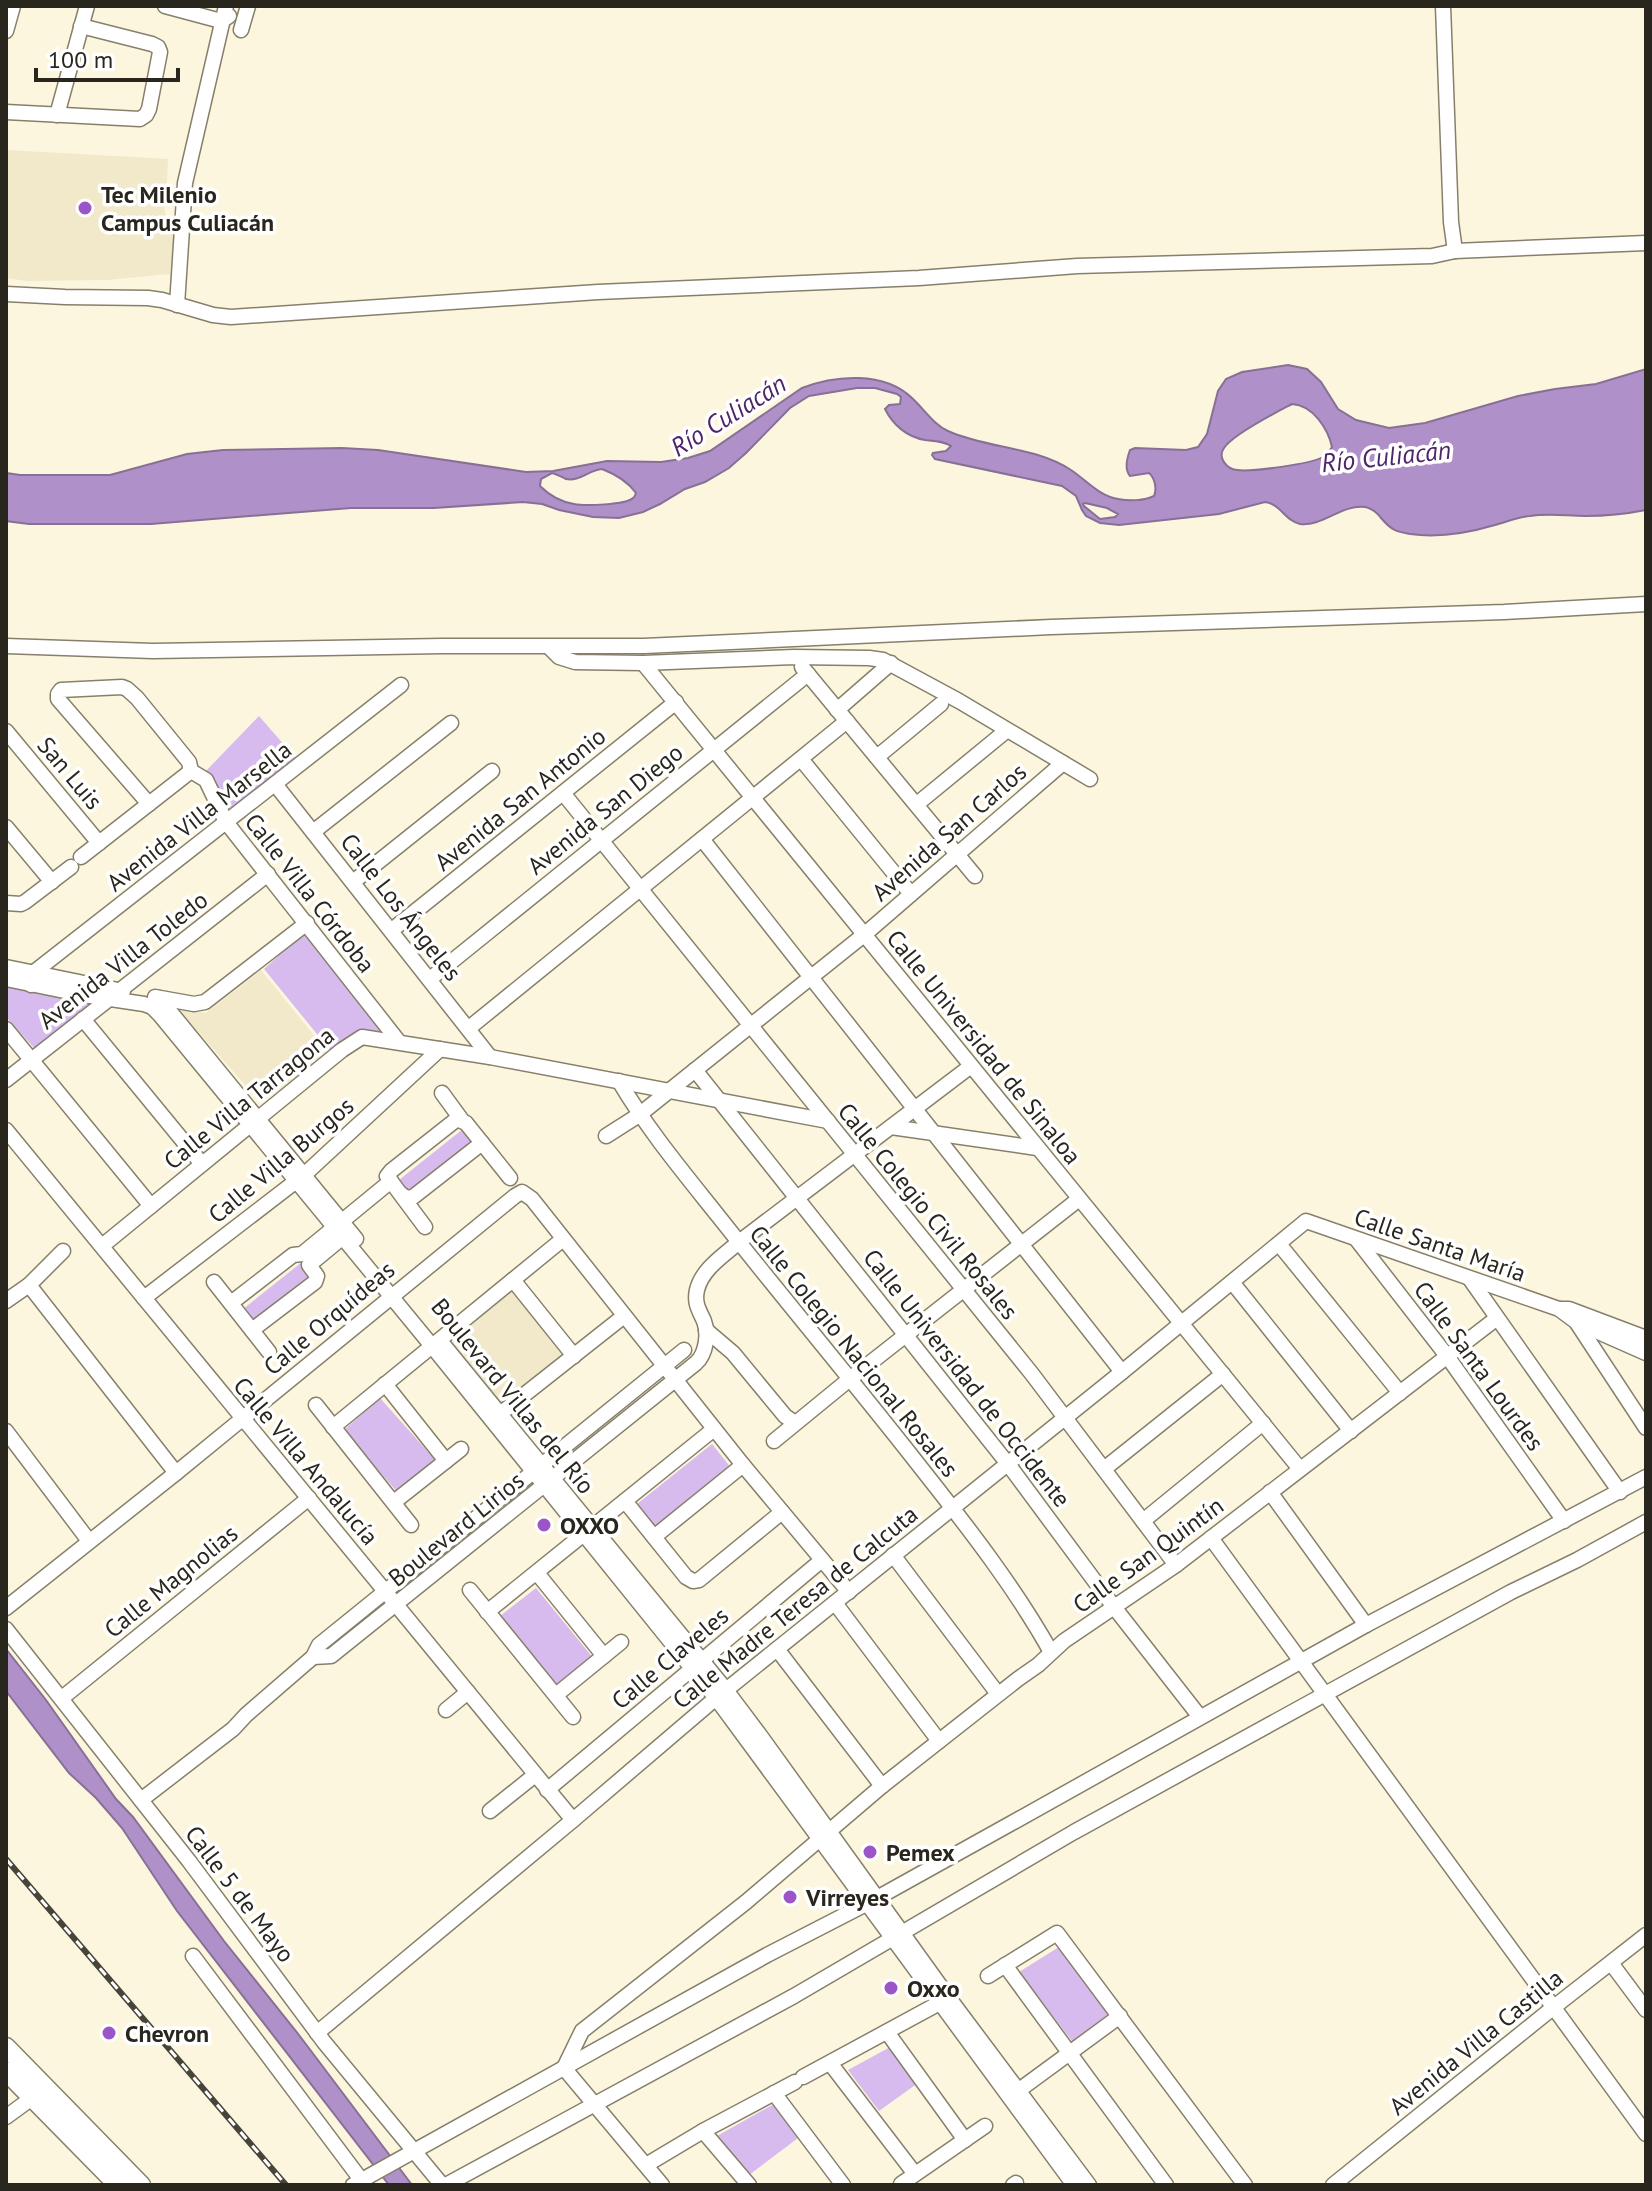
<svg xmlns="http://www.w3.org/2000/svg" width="1652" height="2191" font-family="'PT Sans',sans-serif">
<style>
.built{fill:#f2e9cb}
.green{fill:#d8bbee}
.water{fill:#b090c8;stroke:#877095;stroke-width:2;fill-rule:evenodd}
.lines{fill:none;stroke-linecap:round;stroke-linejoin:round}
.minor-casing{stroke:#86806b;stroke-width:17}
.major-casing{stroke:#86806b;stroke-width:21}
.minor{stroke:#fff;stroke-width:14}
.major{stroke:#fff;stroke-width:18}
.rail-casing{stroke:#474439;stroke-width:6}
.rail{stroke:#fff;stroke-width:3;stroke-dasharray:9;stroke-linecap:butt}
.poi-dot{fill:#9b55c9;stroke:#fff;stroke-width:3}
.labels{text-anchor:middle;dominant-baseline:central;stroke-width:7;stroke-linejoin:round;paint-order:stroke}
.poi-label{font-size:24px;font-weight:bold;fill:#28261d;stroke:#fff;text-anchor:start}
.street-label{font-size:24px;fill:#28261d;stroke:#fff}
.water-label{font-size:26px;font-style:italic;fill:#4e2568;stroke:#fff}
</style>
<rect width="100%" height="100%" fill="#fdf6df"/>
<!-- built -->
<g class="built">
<polygon points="6,150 168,159 167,182 163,197 166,219 175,229 170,274 107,280 27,281 6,278"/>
<polygon points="261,970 329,1054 261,1103 178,1009 206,1013"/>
<polygon points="510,1289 567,1358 502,1404 451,1343"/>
</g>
<!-- green -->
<g class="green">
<polygon points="259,716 299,762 227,819 204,773"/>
<polygon points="305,932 383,1033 365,1030 334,1055 264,969"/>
<polygon points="6,986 92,1002 36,1050 6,1017"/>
<polygon points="463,1129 475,1145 411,1196 399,1180"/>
<polygon points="302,1262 316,1279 257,1326 243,1309"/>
<polygon points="380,1398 438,1463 401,1496 343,1431"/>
<polygon points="712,1444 732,1469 652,1534 632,1508"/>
<polygon points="536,1588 594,1659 559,1688 500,1616"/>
<polygon points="1059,1947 1112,2017 1075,2045 1019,1972"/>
<polygon points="892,2046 918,2083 879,2111 848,2070"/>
<polygon points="774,2104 798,2138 749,2175 717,2136"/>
</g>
<!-- water -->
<g class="water">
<path d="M1288 365 1307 369 1321 382 1338 409 1356 420 1389 428 1425 423 1518 396 1555 389 1596 384 1646 369V510C1626 514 1606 516 1585 516 1567 516 1549 513 1530 516 1518 517 1506 522 1495 525 1468 533 1438 538 1410 534 1405 533 1397 532 1393 529 1382 523 1378 509 1365 507 1342 504 1322 527 1300 524 1285 521 1281 504 1265 502L1219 514 1119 525 1100 523 1086 516 1082 510 1076 496 1062 486 935 459 932 455 933 453 946 451 951 446C943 441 935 441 925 440 907 437 893 425 885 409L889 405 900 404 901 397 897 394 875 388H857L809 396 790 408 746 453 729 468 705 482 685 489 660 504 643 512 619 518 593 517 559 510 542 504 523 502 434 508H351L151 524H29L6 521V473L20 475H110L187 454 223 450 342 448 378 450 526 472 553 471 607 461 661 462 688 458 710 451 802 388C835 375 884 371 912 398 924 409 934 425 948 431 988 449 1034 446 1071 470 1086 480 1099 496 1118 499 1129 501 1144 501 1154 496 1157 489 1155 478 1149 473L1130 476C1124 469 1127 458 1130 450L1135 448 1186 450 1198 447 1207 434 1218 391 1226 379 1242 372ZM1292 404C1313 405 1328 429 1332 447 1329 451 1328 454 1323 457 1311 464 1252 472 1237 470 1227 469 1217 458 1224 448 1233 434 1277 412 1292 404ZM602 469C615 474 628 482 636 493 635 495 635 497 633 498 626 505 584 506 574 504 562 502 549 495 540 486L541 479 552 473C557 474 561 477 566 479 579 482 589 470 602 469ZM1085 503 1107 508 1118 514 1115 517 1100 519 1084 506 1083 504Z"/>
<polygon points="6,1649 46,1700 116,1799 133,1817 224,1941 299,2035 412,2185 389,2185 177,1911 122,1828 96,1798 69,1773 6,1691"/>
</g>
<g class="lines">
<defs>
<g id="minor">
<polyline points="165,6 221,21 229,16"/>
<polyline points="1443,6 1451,222 1455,251"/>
<polyline points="241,30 248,6"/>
<polyline points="6,31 13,6"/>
<polyline points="6,112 140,119 146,115 149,109 160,52 158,47 152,44 81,26"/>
<polyline points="57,115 87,6"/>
<polyline points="6,294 65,297 148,298 162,300 213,315 231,317 598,292 919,278 1077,266 1432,256 1455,251 1646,243"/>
<polyline points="177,305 185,183 226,6"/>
<polyline points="6,646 153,651 442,646 644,646 1051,627 1504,612 1646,604"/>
<polyline points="549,647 559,657 575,662 643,663 794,657 869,658 883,660 959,701 1090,779"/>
<polyline points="643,663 1300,1469"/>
<polyline points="802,667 975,876"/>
<polyline points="837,710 891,663"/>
<polyline points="6,731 99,843"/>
<polyline points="877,757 941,704"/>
<polyline points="801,759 911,894"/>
<polyline points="191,771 206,780 226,822 399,1042"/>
<polyline points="275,784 490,1057"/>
<polyline points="563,793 1032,1374 1176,1565"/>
<polyline points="149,804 58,699 58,694 61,690 122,687 127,689 137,698 189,762 191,771"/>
<polyline points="917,804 1006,731"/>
<polyline points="6,827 52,882"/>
<polyline points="313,832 451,723"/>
<polyline points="702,839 1122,1372"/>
<polyline points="81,857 191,771"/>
<polyline points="353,882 492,771"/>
<polyline points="6,903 21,904 25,902 71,867"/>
<polyline points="392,930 676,702"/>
<polyline points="6,967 123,991"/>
<polyline points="6,979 84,995 144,1004 152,1007 160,1015 432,1346 716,1698 1074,2185"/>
<polyline points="430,979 808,674"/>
<polyline points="31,985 33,973 401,685"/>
<polyline points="155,997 194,1004 205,1002 307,923"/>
<polyline points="159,998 356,1239"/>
<polyline points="83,1019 202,1164"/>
<polyline points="469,1028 847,721"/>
<polyline points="6,1029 151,1206"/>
<polyline points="695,1070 1008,1464 1114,1607 1200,1717"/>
<polyline points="6,1080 268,874"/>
<path d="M619 1081C648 1130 684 1173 719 1217 787 1303 858 1387 925 1473 970 1530 1015 1588 1051 1652"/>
<polyline points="442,1093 461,1119"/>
<polyline points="891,1127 1037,1148"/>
<polyline points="6,1130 573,1820"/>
<polyline points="606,1136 639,1115 865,934 1063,763"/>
<polyline points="401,1194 406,1198 413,1197 482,1143"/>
<polyline points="425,1227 387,1176 391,1171 457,1119 466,1123 510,1178"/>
<polyline points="1357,1240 1447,1356 1564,1521"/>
<polyline points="1279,1244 1400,1393"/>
<polyline points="102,1246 342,1050 362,1037 490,1057 828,1121"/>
<polyline points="1470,1279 1620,1492"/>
<polyline points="513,1280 574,1356"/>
<polyline points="214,1282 269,1352"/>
<polyline points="1232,1282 1351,1431"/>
<polyline points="29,1285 176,1473"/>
<polyline points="144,1298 304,1175 440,1049"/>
<polyline points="6,1301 29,1285 63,1251"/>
<polyline points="231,1303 293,1255 302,1254 391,1181"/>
<polyline points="1560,1309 1569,1309 1646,1338"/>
<polyline points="1577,1323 1646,1428"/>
<polyline points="252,1330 315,1282 317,1276 309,1265 349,1232"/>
<polyline points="706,1330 733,1353 785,1416 795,1423"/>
<polyline points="441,1342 726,1690 762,1738 949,1998 1089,2185"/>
<polyline points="385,1384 446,1461"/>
<polyline points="316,1405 411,1525"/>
<polyline points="500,1414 624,1316"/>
<polyline points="333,1427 563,1239"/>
<polyline points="6,1431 89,1541"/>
<polyline points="774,1441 851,1378 1079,1199"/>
<polyline points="1104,1469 1223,1374"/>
<polyline points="1270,1492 1366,1625"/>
<polyline points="625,1501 686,1577 693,1581 699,1580 782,1512"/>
<polyline points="394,1502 461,1449"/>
<polyline points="1143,1521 1263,1423"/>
<polyline points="654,1537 743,1465"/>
<polyline points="1211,1538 1646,2134"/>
<polyline points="893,1555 998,1694"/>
<polyline points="537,1573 604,1656"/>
<polyline points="470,1590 573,1717"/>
<polyline points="835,1603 939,1741"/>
<polyline points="6,1608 176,1473 515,1196 522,1192 532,1199 743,1465 849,1592"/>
<polyline points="487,1612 714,1429"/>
<polyline points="6,1629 189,1861 324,2042 442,2185"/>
<polyline points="777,1649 882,1786"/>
<path d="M313 1657 331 1656 696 1363C706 1354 709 1334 704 1321 699 1310 694 1303 697 1290 702 1269 723 1256 739 1242L971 1066"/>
<polyline points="556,1695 621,1642"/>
<polyline points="62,1698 309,1498"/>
<polyline points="446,1710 468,1692"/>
<polyline points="547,1790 822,1560"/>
<polyline points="141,1800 233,1729 246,1715 313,1657 319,1645 684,1350"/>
<polyline points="490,1811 535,1775"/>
<polyline points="193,1956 365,2185"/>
<polyline points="1611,1963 1646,2010"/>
<polyline points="1005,1965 1166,2185"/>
<polyline points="988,1976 1057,1933 1245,2185"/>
<polyline points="887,2032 965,2140"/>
<polyline points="317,2033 573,1820 716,1698 1122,1372 1306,1221 1559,1309 1578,1323 1646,1353"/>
<polyline points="830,2063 915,2174"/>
<polyline points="803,2077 945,2000"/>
<polyline points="774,2093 843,2185"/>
<polyline points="1011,2096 1120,2016"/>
<polyline points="6,2117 32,2098"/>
<polyline points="703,2131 749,2185"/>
<polyline points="646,2165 703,2131 795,2082"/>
<polyline points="901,2184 985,2126"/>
<polyline points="353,2185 767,1955 868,1903 1010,1824 1366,1625 1646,1477"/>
<polyline points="446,2185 794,1996 1074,1832 1511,1592 1577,1560 1646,1522"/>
<polyline points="662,2185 564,2068 582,2031 746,1902 882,1786 1018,1679 1038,1665 1064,1641 1176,1565 1497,1318"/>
<polyline points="1013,2185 1016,2183"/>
<polyline points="1333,2185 1554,2007 1646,1935"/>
</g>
<g id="major">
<polyline points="6,2047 141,2185"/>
<polyline points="6,2071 118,2185"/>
</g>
</defs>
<!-- minor casing -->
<use href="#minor" class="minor-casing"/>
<!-- major casing -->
<use href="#major" class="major-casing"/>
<!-- minor -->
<use href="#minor" class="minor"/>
<!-- major -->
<use href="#major" class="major"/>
<defs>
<polyline id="rail" points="6,1859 286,2185"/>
</defs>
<!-- rail casing -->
<use href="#rail" class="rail-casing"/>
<!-- rail -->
<use href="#rail" class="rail"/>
</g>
<!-- markers -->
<g class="poi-dot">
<circle cx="85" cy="208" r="8"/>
<circle cx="544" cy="1525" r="8"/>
<circle cx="870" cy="1852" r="8"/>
<circle cx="790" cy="1897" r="8"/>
<circle cx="891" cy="1988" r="8"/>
<circle cx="109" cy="2033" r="8"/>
</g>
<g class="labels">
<!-- poi labels -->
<g class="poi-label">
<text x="101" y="194">Tec Milenio<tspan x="101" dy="28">Campus Culiacán</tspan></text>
<text x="560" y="1525">OXXO</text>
<text x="886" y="1852">Pemex</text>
<text x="806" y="1897">Virreyes</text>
<text x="907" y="1988">Oxxo</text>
<text x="125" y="2033">Chevron</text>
</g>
<!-- street labels -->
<g class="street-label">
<text transform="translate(70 773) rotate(50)">San Luis</text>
<text transform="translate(520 799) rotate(-39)">Avenida San Antonio</text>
<text transform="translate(605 809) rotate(-39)">Avenida San Diego</text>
<text transform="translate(199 816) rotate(-38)">Avenida Villa Marsella</text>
<text transform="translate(949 832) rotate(-41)">Avenida San Carlos</text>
<text transform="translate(310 893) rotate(52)">Calle Villa Córdoba</text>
<text transform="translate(401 907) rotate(52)">Calle Los Ángeles</text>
<text transform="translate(123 960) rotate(-38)">Avenida Villa Toledo</text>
<text transform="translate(984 1047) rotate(51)">Calle Universidad de Sinaloa</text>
<text transform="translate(249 1098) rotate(-39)">Calle Villa Tarragona</text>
<text transform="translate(281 1160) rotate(-40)">Calle Villa Burgos</text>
<text transform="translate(928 1211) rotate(51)">Calle Colegio Civil Rosales</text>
<text transform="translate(1440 1245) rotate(19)">Calle Santa María</text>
<text transform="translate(329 1318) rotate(-40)">Calle Orquídeas</text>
<text transform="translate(854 1351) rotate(51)">Calle Colegio Nacional Rosales</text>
<text transform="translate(1479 1366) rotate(54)">Calle Santa Lourdes</text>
<text transform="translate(967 1378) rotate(52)">Calle Universidad de Occidente</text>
<text transform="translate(513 1396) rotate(51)">Boulevard Villas del Río</text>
<text transform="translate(306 1461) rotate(50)">Calle Villa Andalucía</text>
<text transform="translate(456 1529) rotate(-39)">Boulevard Lirios</text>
<text transform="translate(1148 1555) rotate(-36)">Calle San Quintín</text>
<text transform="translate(171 1581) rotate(-39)">Calle Magnolias</text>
<text transform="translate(795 1607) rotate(-39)">Calle Madre Teresa de Calcuta</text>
<text transform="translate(670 1658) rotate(-40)">Calle Claveles</text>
<text transform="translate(240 1894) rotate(53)">Calle 5 de Mayo</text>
<text transform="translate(1476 2042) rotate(-39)">Avenida Villa Castilla</text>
</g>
<!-- water labels -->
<g class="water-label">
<text transform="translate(728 415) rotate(-32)">Río Culiacán</text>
<text transform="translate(1386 456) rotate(-6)">Río Culiacán</text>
</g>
</g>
<!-- border -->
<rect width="1652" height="2191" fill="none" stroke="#28261d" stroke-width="16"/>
<!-- scale -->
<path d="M36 68v12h142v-12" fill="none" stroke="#28261d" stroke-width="4"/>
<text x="48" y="68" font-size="24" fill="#28261d" stroke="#ffffff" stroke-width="6" paint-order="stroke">100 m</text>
</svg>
